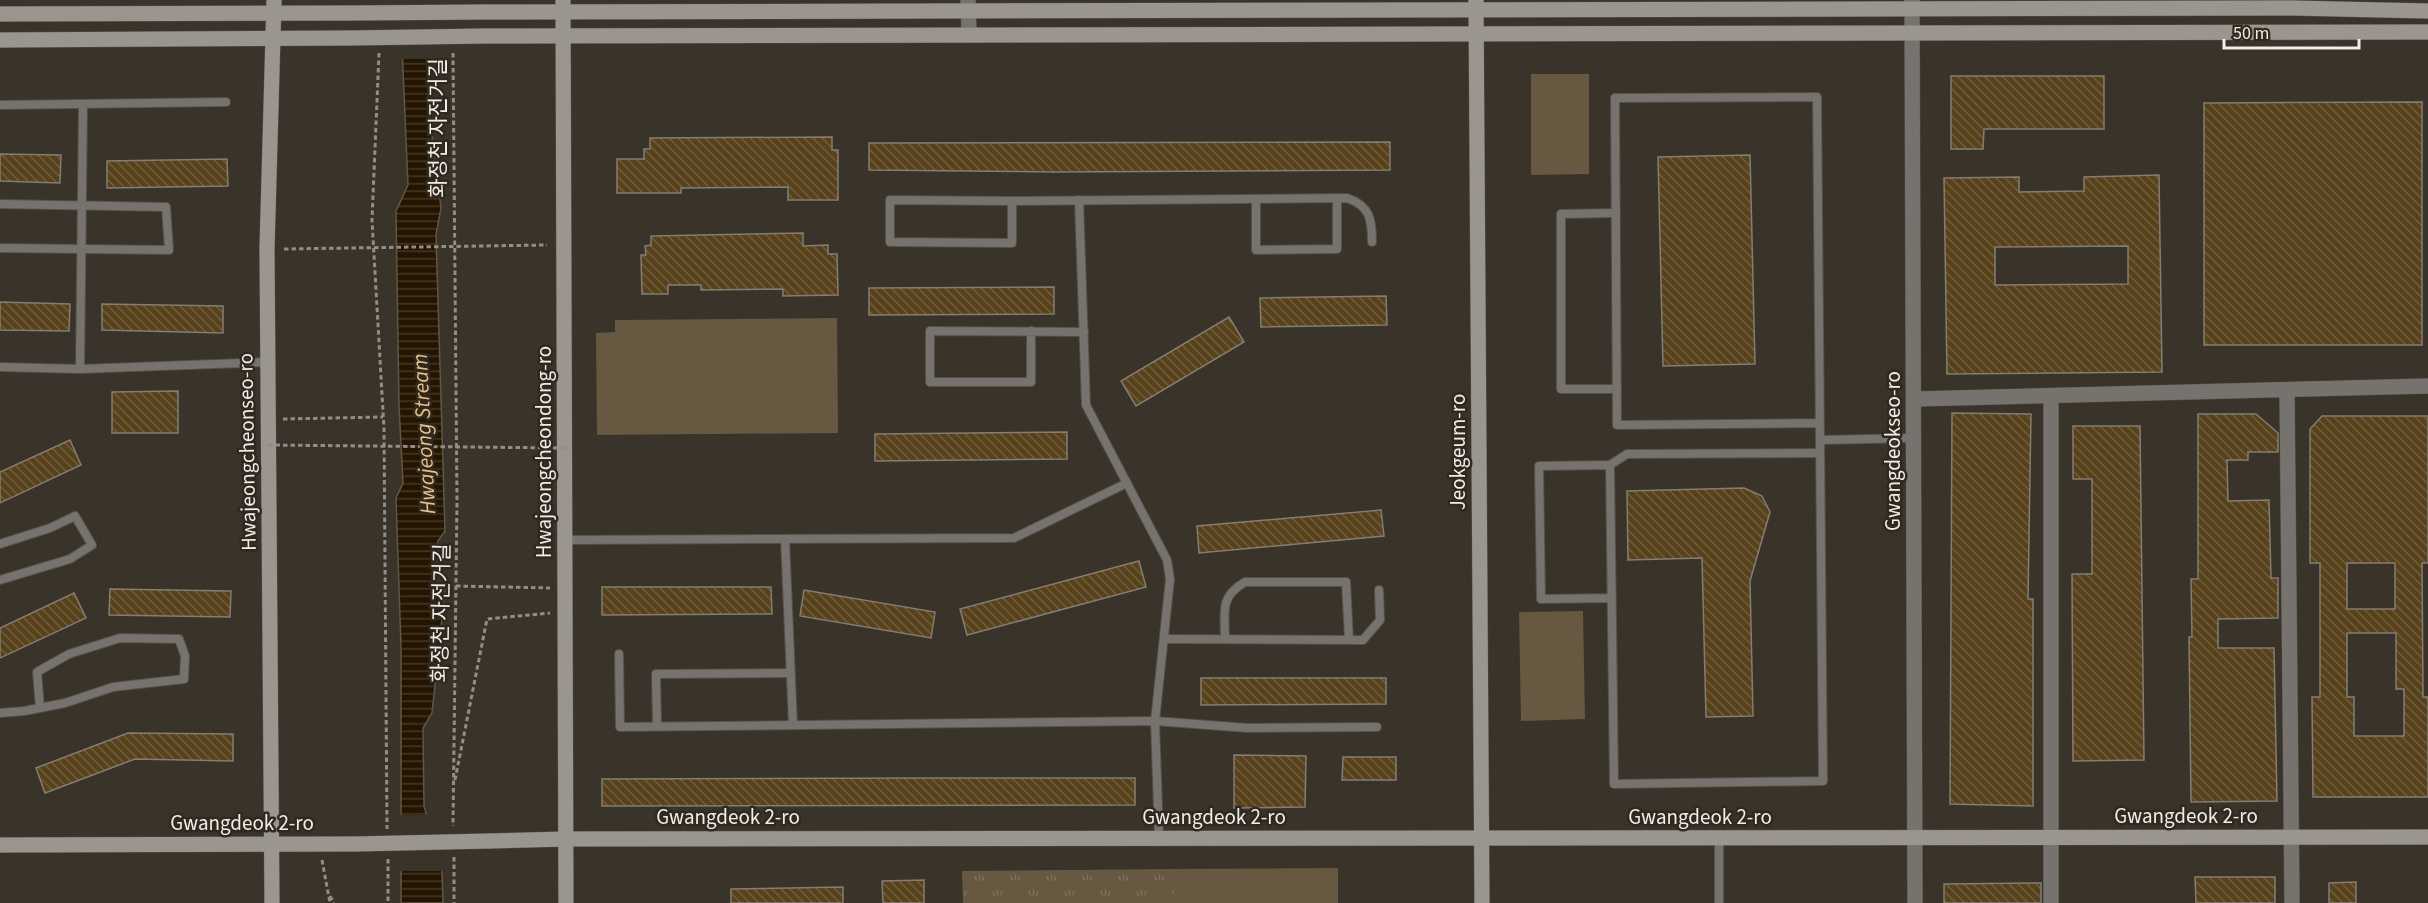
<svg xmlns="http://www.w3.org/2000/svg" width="2428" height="903" font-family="'Source Sans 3','Noto Sans KR',sans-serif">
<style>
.green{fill:#675841}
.park{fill:url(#park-tufts)}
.water{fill:url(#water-rules);stroke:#615645;stroke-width:1.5}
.pier{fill:#39332a}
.building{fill:url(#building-back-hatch);stroke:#847d73;stroke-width:1.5;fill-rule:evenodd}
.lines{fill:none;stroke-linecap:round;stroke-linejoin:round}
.lane-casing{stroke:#565148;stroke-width:10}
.street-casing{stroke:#565148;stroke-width:16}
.secondary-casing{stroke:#565148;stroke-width:16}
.path{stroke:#928d86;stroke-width:3;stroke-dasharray:4.5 3;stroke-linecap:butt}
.lane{stroke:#76726e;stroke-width:8}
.street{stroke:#76726e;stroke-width:15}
.secondary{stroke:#9a958e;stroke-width:15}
.secondary-bridge-casing{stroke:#565148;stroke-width:16;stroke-linecap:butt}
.path-bridge{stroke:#928d86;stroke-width:3;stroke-dasharray:4.5 3;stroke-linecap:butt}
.secondary-bridge{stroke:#9a958e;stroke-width:15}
.labels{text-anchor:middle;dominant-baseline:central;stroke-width:5;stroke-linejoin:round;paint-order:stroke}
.street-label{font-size:21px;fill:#f0ece6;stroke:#2f2920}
.water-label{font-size:22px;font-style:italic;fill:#eac384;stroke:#2f2920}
</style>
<defs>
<pattern id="park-tufts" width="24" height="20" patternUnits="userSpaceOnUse" patternTransform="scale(1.5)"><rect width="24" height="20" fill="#675841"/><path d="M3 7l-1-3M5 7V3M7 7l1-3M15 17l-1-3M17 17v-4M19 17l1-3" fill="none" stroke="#7d705c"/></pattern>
<pattern id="water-rules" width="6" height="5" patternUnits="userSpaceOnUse" patternTransform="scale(1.5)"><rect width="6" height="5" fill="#241500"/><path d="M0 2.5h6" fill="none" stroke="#443725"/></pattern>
<pattern id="building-back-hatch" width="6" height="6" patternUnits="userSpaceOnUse" patternTransform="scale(1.5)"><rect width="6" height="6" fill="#58421c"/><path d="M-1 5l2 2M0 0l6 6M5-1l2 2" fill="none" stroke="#705d3d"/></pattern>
</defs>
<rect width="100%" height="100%" fill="#39332a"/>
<!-- green -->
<g class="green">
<polygon points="1531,74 1589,74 1589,174 1531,175"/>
<polygon points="837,318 838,433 597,435 596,333 615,332 615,320"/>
<polygon points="1583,611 1585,719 1521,721 1519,612"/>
<polygon points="1338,868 1338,903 1174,903 1174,869"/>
</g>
<!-- park -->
<polygon class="park" points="1174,869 1174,903 963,903 962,871"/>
<!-- water -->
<polygon class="water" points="400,0 428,0 428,103 441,208 436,235 445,531 438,541 433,578 445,590 432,713 423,728 424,806 442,872 443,903 401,903 401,647 396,498 403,483 399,406 396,211 408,185"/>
<!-- pier -->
<g class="pier">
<polygon points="397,0 431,0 431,59 400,59"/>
<polygon points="398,815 430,815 445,871 398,871"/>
</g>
<!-- building -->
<g class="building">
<polygon points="1951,76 2104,76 2104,129 1984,129 1983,149 1951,149"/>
<polygon points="2422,102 2422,345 2204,345 2204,103"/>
<polygon points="832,137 832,150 838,150 838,200 788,200 788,187 681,188 681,193 617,193 617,159 644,159 644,149 650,149 650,138"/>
<polygon points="1390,142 1390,170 1055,172 869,170 869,143"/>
<polygon points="0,154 61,155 60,183 0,181"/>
<polygon points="1750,155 1755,364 1663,366 1658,157"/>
<polygon points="227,159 228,186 107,188 107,161"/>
<path d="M2159 175 2162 372 1947 374 1944 178 2019 177V192L2084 191V177ZM2128 246V284L1995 285V247Z"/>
<polygon points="803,233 803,246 828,245 828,254 837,254 838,295 783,296 783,289 701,290 701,285 668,285 668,294 642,294 641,255 646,255 645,246 651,245 651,236"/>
<polygon points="1054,287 1054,314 869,315 869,288"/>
<polygon points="1386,296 1387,325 1261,327 1260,298"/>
<polygon points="0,302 70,304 69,331 0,330"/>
<polygon points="102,304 223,306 223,333 102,330"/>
<polygon points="1229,317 1244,342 1136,406 1121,381"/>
<polygon points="178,391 178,433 112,433 112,392"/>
<polygon points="1952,413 2031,414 2028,599 2033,599 2033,806 1950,804"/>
<polygon points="2198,414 2256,414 2278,433 2278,452 2248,452 2248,460 2227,460 2228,501 2269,500 2271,578 2278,578 2278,618 2218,619 2218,648 2274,648 2277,801 2191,802 2189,637 2192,637 2191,579 2198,579"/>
<path d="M2322 416H2428V563H2422L2423 697H2428V797H2313L2312 697H2320V563H2310V429ZM2347 563H2395V609H2347ZM2347 633H2396V689H2404V736H2354V697H2347Z"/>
<polygon points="2073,426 2140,426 2144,760 2073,761 2072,574 2092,574 2092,479 2073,479"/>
<polygon points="1067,432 1067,459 875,461 875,434"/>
<polygon points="70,440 81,465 0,503 0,472"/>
<polygon points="1744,488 1762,496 1770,512 1750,581 1753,716 1706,717 1702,558 1628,560 1627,491"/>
<polygon points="1381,510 1384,536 1199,553 1197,526"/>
<polygon points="1139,561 1146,587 967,635 960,609"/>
<polygon points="602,587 771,587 772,614 602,615"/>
<polygon points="110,589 231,591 230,617 109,615"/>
<polygon points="804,590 935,612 931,638 800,616"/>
<polygon points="74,593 86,618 0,658 0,628"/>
<polygon points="1201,678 1386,678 1386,704 1201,705"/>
<polygon points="128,733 233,734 233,761 135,759 45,793 36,768"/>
<polygon points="1234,755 1306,756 1305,807 1234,808"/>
<polygon points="1343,757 1396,757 1396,780 1342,780"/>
<polygon points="937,778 1135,778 1135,805 602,806 602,779"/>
<polygon points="2195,877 2275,877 2275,903 2196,903"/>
<polygon points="924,880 924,903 883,903 882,881"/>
<polygon points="2356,882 2356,903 2329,903 2329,883"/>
<polygon points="2041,883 2041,903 1944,903 1944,884"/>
<polygon points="843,887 843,903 731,903 731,889"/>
</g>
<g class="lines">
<defs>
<g id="lane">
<polyline points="0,105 226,102"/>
<polyline points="1256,199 1256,250 1337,249 1337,198"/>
<polygon points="890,200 1012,201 1012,243 890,242"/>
<polyline points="1079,200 1086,405 1167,560 1170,579 1155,721 1159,838"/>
<path d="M1012 201 1347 198C1370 206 1372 219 1372 242"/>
<polyline points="0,204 166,207 169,250 0,248"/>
<polyline points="1616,213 1561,214 1561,389 1617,389"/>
<polyline points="1031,331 1031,382 930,382 930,331 1084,332"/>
<polyline points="0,367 80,369 267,362"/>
<polyline points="80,369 83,105"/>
<polyline points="1820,440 1913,438"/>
<polyline points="1610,465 1627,454 1820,453"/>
<polyline points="785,539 793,725"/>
<polyline points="565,540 1014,538 1127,483"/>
<polyline points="0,544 50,528 75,516 92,545 70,559 0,580"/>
<polyline points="1612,598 1541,599 1539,466 1610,465 1614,784 1823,781 1817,97 1615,98 1617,425 1820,423"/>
<polyline points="1164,639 1363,640 1380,620 1379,590"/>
<path d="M1225 639C1225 612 1219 597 1245 582H1346L1349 640"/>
<polyline points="619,654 620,727 1155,721 1248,728 1377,727"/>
<polyline points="0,713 24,711 65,703 113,687 184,679 185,656 179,639 120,638 69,654 37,672 40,708"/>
<polyline points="657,726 656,674 790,673"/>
<polyline points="1719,903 1719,837"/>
</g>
<g id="street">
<polyline points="968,0 969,34"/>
<polyline points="1912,0 1915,903"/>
<polyline points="2287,390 2292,903"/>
<polyline points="2051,396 2051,903"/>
<polyline points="1915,399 2428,386"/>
</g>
<g id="secondary">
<polyline points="563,0 566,903"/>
<polyline points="1476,0 1482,903"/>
<polyline points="485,12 2292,8 2428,11"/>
<polyline points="0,14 352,13"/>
<polyline points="485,36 2428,32"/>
<polyline points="0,40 352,38"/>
<polyline points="489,841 566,839 2428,837"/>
<polyline points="0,845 356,844"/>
<polyline points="272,903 267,249 274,0"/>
</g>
</defs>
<!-- lane casing -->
<use href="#lane" class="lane-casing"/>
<!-- street casing -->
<use href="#street" class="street-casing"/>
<!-- secondary casing -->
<use href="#secondary" class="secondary-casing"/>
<!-- path -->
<g class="path">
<polyline points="379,53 372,220 384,429 387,829"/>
<polyline points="453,53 457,501 453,826"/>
<polyline points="284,249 547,245"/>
<polyline points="283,419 383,417"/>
<polyline points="456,586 550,588"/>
<polyline points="455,780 487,619 550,613"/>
<polyline points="454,857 454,903"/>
<polyline points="388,859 388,903"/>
<polyline points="322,860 330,903"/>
<polyline points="330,896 334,903"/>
</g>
<!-- lane -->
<use href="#lane" class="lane"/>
<!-- street -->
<use href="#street" class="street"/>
<!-- secondary -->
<use href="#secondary" class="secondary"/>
<defs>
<g id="secondary-bridge">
<polyline points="352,13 485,12"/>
<polyline points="352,38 485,36"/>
<polyline points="356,844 489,841"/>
</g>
</defs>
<!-- secondary-bridge casing -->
<use href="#secondary-bridge" class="secondary-bridge-casing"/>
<!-- path-bridge -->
<polyline class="path-bridge" points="268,445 565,448"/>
<!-- secondary-bridge -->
<use href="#secondary-bridge" class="secondary-bridge"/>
</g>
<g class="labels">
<!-- street labels -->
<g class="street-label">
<text transform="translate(438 128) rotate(-90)">화정천 자전거길</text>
<text transform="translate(1893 451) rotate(-90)">Gwangdeokseo-ro</text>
<text transform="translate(247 452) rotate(-91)">Hwajeongcheonseo-ro</text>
<text transform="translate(544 452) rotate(-90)">Hwajeongcheondong-ro</text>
<text transform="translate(1458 452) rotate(-90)">Jeokgeum-ro</text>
<text transform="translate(441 613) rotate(-89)">화정천 자전거길</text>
<text x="2186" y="816">Gwangdeok 2-ro</text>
<text x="728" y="817">Gwangdeok 2-ro</text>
<text x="1214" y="817">Gwangdeok 2-ro</text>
<text x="1700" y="817">Gwangdeok 2-ro</text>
<text x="242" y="823">Gwangdeok 2-ro</text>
</g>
<!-- water labels -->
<g class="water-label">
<text transform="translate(424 434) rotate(-93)">Hwajeong Stream</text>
</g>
</g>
<!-- scale -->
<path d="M2224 39v9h135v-9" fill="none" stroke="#f0ece6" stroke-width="3"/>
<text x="2233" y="39" font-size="18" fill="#f0ece6" stroke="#2f2920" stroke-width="4.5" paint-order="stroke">50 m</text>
</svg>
